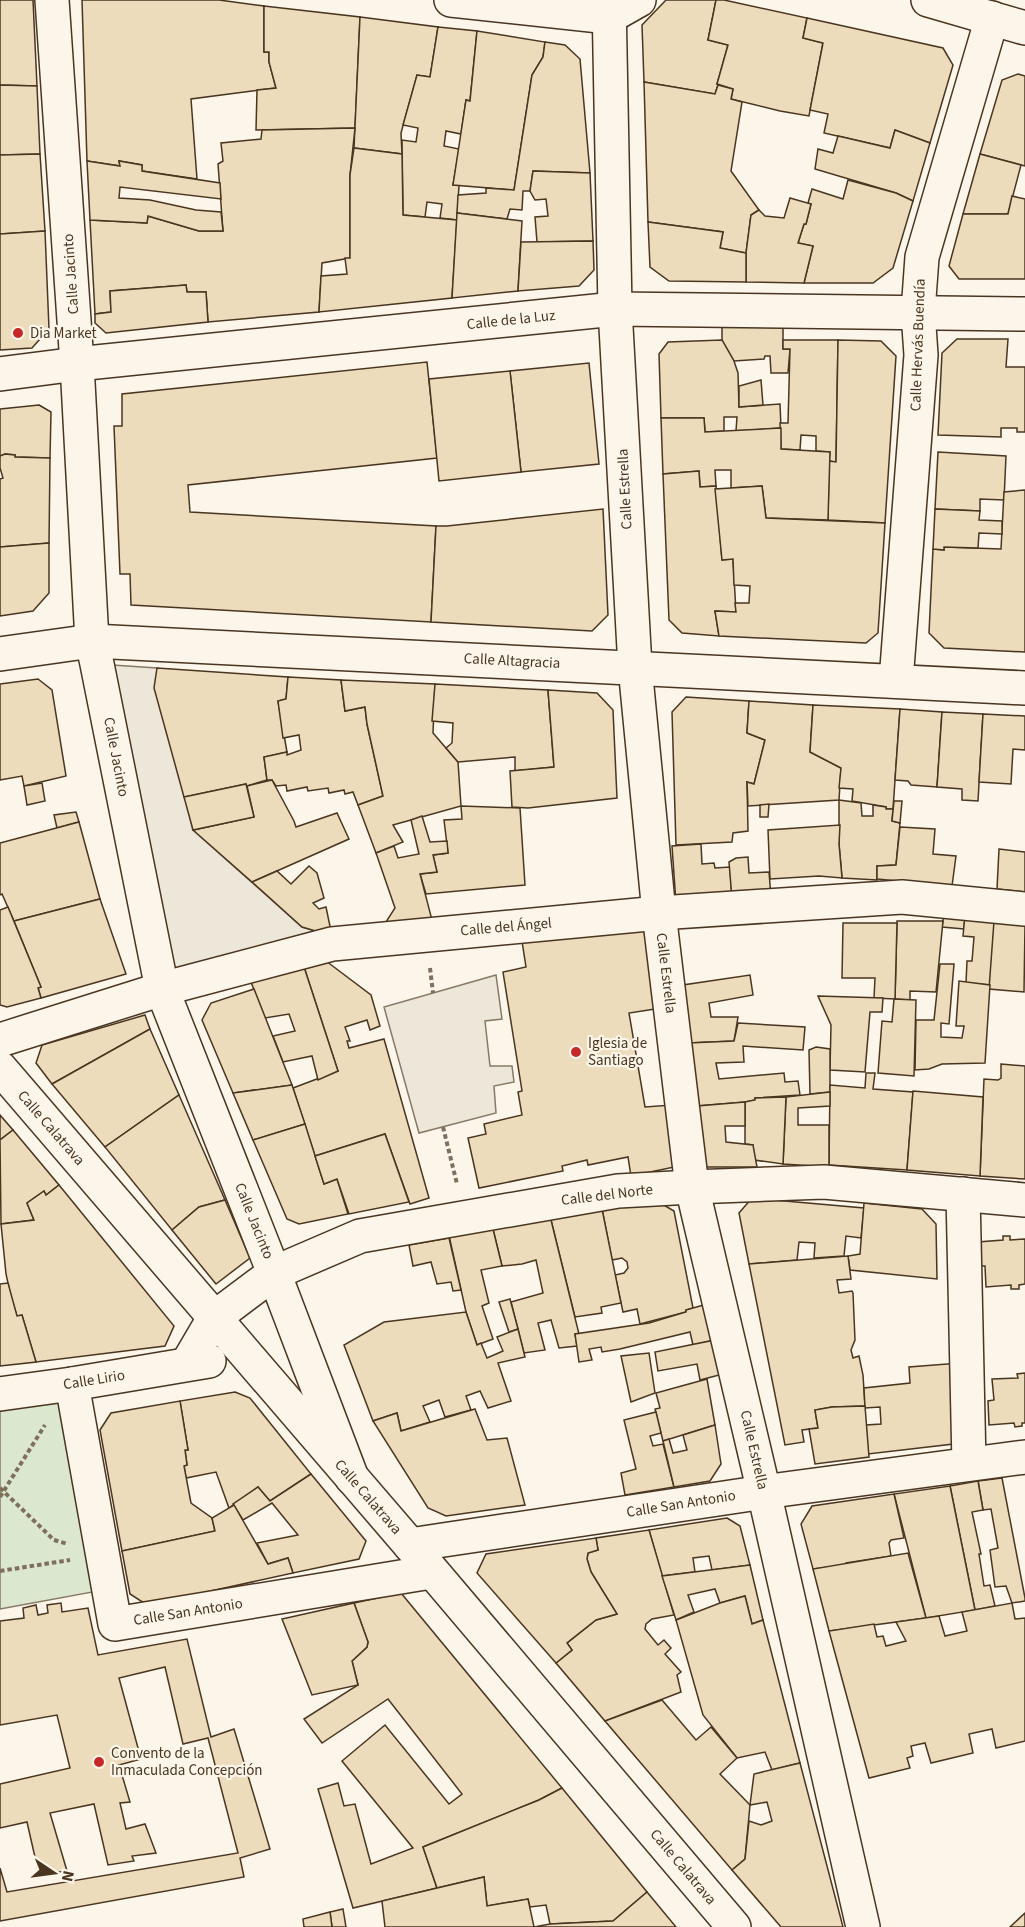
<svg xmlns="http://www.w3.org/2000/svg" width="1025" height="1927" font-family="'Source Sans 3',sans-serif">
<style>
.green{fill:#dce7d0;stroke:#887966;stroke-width:1.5}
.parking{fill:#ede7d9;stroke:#887966;stroke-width:1.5}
.building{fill:#ecdcbc;stroke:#4a3520;stroke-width:1.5}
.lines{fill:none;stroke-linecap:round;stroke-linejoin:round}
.minor-casing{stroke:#4a3520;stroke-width:36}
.path{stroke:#7f6f5c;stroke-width:4;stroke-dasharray:4.5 3;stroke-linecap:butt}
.minor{stroke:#fbf6e9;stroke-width:33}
.poi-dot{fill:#c62828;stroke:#fbf6e9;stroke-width:2}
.labels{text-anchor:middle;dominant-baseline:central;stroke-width:4.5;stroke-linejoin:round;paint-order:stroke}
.street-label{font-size:15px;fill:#4a3520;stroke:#fbf6e9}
.poi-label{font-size:15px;fill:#4a3520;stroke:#fbf6e9;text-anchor:start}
</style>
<rect width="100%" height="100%" fill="#fbf6e9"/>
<!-- green -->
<polygon class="green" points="55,1401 63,1406 98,1591 0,1609 0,1404"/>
<!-- parking -->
<g class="parking">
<polygon points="97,664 157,668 193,830 302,927 319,932 162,989"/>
<polygon points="496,975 502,1019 485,1021 490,1066 512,1066 514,1082 494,1086 496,1113 419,1133 384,1007"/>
</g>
<!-- building -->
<g class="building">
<polygon points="0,0 33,0 37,86 0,85"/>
<polygon points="82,0 219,0 264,6 264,52 269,52 269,62 276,88 191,99 197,179 142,171 142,165 119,161 120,166 87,161"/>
<polygon points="666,0 716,0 708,40 728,45 717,84 718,85 715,94 644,82 642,25"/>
<polygon points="716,0 724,0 807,18 803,38 823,43 809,116 780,111 731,99 733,89 717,84 728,45 708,40"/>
<polygon points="264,6 360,17 355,128 256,130 257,90 276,88 269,62 269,52 264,52"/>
<polygon points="360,17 438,27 430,77 417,75 401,133 402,154 354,148"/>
<polygon points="807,18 943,48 953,65 930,143 895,130 890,148 824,133 828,114 810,110 823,43 803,38"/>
<polygon points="438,27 477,31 470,101 466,100 461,134 446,131 444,146 459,149 453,185 459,185 457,220 440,218 442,204 427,202 425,217 403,215 402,140 416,142 418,128 403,125 417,75 430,77"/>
<polygon points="477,31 545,42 543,57 532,75 514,190 453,185 466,100 470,101"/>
<polygon points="545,42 565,45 580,59 590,173 533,171 530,191 523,191 522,210 510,209 507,219 457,213 458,195 486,193 486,188 514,190 532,75 543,57"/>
<polygon points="1018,74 1025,76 1025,166 980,154 1002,80"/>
<polygon points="644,82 715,94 718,85 733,89 731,99 742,102 731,171 759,210 751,215 746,253 720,248 723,232 648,222"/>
<polygon points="0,85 37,86 40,154 0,155"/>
<polygon points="355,128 350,175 350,258 322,263 319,312 208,322 206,292 187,292 186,285 110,291 111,312 95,314 90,220 147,223 148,216 199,231 223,231 218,164 223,161 221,143 261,139 262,130"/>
<polygon points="895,130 930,143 913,201 896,193 815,169 818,149 833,153 838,136 890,148"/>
<polygon points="354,148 402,154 403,215 457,220 452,298 319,312 321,276 347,274 345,258 350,258 350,175"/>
<polygon points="40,154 45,231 0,234 0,155"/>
<polygon points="980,154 1021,165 1008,214 963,214"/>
<polygon points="87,161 120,166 119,161 142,165 142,171 220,183 221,199 120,187 119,198 150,200 196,210 221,212 223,231 199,231 148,216 147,223 90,220"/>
<polygon points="533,171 590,173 593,241 537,242 535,217 548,216 546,199 535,200 530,191"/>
<polygon points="848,180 896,193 913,201 893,268 873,283 804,283 813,246 798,243 804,224 806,224 811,204 808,203 812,189 843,199"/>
<polygon points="1012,196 1025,199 1025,279 959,279 949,266 963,214 1008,214"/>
<polygon points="790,198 811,204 806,224 804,224 798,243 813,246 804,283 746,282 746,253 751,215 759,210 765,216 784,218"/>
<polygon points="457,213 522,221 518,291 452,298"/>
<polygon points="648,222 723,232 720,248 746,253 746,282 669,281 650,267"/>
<polygon points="45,231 49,329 32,348 0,350 0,234"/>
<polygon points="593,241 594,270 579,286 518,291 521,242"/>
<polygon points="186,285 187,292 206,292 208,322 106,333 95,323 95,314 111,312 110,291"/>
<polygon points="783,326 783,349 790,349 788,373 771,373 770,356 765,356 764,359 734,361 722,340 722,327"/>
<polygon points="957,339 1008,339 1006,367 1025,367 1025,432 1017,432 1017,428 1001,428 1001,437 938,435 942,353"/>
<polygon points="722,340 734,361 738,373 739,407 780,404 781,428 736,431 737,417 724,417 724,431 705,432 704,418 661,418 659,354 668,342"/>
<polygon points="783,340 838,340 836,462 829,461 830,452 816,451 816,436 801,435 800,450 781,449 780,423 788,423 790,349 783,349"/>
<polygon points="838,340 881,341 896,356 885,523 828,520 829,461 836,462"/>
<polygon points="427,362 437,458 188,485 190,512 436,526 431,622 131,605 130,574 120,574 114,426 122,426 122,394"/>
<polygon points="589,363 599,464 521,472 510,371"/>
<polygon points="510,371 521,472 439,481 429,379"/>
<polygon points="761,380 763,405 739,407 739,386"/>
<polygon points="39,405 51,412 50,458 15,457 15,455 5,454 0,456 0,409"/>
<polygon points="661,418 704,418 705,432 781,428 781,449 830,452 828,520 766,518 762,486 731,488 731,470 715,470 716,486 700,487 699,471 663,474"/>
<polygon points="938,452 1006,456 1004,500 980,499 980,511 935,509"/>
<polygon points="5,454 15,455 15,457 50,458 49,543 0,547 0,479 3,478 0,468 0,456"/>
<polygon points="699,471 700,487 716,486 722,560 733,559 736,612 715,611 719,636 682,633 669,620 663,474"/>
<polygon points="762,486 766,518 885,523 878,633 866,643 719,636 715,611 736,612 735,603 749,603 750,586 734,585 733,559 722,560 715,489"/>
<polygon points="1025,490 1025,652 944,648 929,633 933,549 944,550 944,547 1001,549 1004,492"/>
<polygon points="603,509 608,615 592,631 431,622 436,526 447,526"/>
<polygon points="935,509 980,511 979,520 1002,521 1002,534 979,533 978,548 944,547 944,550 933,549"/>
<polygon points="49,543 49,593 33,611 0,616 0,547"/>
<polygon points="157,668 288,677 286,699 278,701 287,752 264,757 267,780 247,786 246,784 184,797 154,688"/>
<polygon points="288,677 341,680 345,711 365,707 367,724 383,796 358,805 353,792 345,794 344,790 329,793 328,788 308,791 307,787 287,791 286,785 276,786 272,780 267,780 264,757 287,752 287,755 301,750 299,735 283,738 278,701 286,699"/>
<polygon points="38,679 52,690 66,776 24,786 22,776 0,780 0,684"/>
<polygon points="341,680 435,684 433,733 458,762 461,806 393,825 403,842 376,853 358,805 383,796 367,724 365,707 345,711"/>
<polygon points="435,684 548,690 554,767 515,771 515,757 458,762 446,748 452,743 453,723 432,721"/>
<polygon points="548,690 597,693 613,710 617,798 528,808 512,807 510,771 554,767"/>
<polygon points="686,697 749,701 747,733 765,740 754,784 747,782 748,831 733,833 732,842 676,845 672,712"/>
<polygon points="749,701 813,705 810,752 841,768 839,800 748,806 747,782 754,784 765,740 747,733"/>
<polygon points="813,705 900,709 893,809 886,809 886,807 852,801 853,789 839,788 841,768 810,752"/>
<polygon points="900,709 942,712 937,787 911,785 908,781 895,780"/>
<polygon points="942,712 983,714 978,801 962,800 962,789 937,787"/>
<polygon points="983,714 1025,716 1025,750 1013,749 1011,784 979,782"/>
<polygon points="272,780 294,821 296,827 337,813 349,839 252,882 193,830 254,817 247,786"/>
<polygon points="42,783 45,801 27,805 24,786"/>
<polygon points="246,784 254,817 193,830 184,797"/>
<polygon points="839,800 861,803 862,816 873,816 873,805 886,807 886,809 893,809 892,821 900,823 896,865 877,866 877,880 842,878 839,844"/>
<polygon points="894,801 902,801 900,823 892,821"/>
<polygon points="769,804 768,817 760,817 760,805"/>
<polygon points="461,806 520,808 525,885 426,894 420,874 437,872 433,855 448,853 444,820 462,819"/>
<polygon points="76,812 79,822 57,828 54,815"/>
<polygon points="422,816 430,842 447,841 448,853 433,855 437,872 420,874 432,920 384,925 395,908 376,853 394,846 398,858 419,854 411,820"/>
<polygon points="79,822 100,899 14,921 2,894 0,895 0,843"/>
<polygon points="840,825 839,844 842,878 819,876 770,879 768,830"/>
<polygon points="900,827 935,829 933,854 956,856 952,886 877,879 877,866 896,865"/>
<polygon points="701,844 702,864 714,863 715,868 730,867 732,899 676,903 672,846"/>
<polygon points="999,849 1025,852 1025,892 997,889"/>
<polygon points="748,857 749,873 769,872 771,897 732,899 729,862 736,858"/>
<polygon points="309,866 317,873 324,898 313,903 319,909 326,907 331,931 319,932 302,927 252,882 277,871 291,884"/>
<polygon points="100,899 126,974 41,998 38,988 41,987 14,921"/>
<polygon points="8,907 41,987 38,988 41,998 7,1007 0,1005 0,910"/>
<polygon points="944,914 965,915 964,929 942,927"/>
<polygon points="965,915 995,917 990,985 966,983 967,961 972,961 974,937 963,936"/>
<polygon points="897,921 943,921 936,992 910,991 910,1000 895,999"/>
<polygon points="994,921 1025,924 1024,992 989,989"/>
<polygon points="843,923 897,923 895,999 874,998 875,978 842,978"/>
<polygon points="651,926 661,1008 629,1013 645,1107 672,1105 679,1166 631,1176 628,1157 588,1165 587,1160 562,1166 563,1171 479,1188 468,1138 486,1134 484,1124 522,1115 518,1092 522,1091 503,972 526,967 521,935"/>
<polygon points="326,961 371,995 380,1026 370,1030 367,1020 345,1027 350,1041 347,1041 349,1048 384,1039 429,1198 410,1204 385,1134 315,1156 293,1088 338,1071 304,967"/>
<polygon points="940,964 954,964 949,1024 941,1023 941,1037 962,1038 964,1026 956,1026 959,981 990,985 985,1063 942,1064 929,1069 915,1070 916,1020 934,1020"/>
<polygon points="304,967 338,1071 318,1080 312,1056 283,1062 273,1036 295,1031 289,1014 265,1018 251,982"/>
<polygon points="750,975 753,995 709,1003 711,1017 738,1017 734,1041 688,1043 683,985"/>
<polygon points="254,989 292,1085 233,1093 202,1020 211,1003"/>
<polygon points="818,996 883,998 882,1012 870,1012 865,1072 830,1070 831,1025"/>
<polygon points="894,999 916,1000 914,1076 878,1073 882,1021 892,1022"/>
<polygon points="145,1015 150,1029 52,1084 36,1063 42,1045"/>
<polygon points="738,1023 805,1027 803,1050 743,1046 744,1062 716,1063 719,1079 784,1073 785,1082 798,1081 800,1095 755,1098 755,1100 745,1102 697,1106 688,1043 734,1041"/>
<polygon points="150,1029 179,1095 105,1147 52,1084"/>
<polygon points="816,1047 830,1049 830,1092 810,1094 809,1050"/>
<polygon points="1001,1064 1025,1066 1025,1179 980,1176 984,1079 998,1080 1001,1078"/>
<polygon points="866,1073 875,1073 873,1089 913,1092 907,1170 829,1165 830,1085 865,1088"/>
<polygon points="292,1085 305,1124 253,1140 233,1093"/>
<polygon points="913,1091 983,1097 980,1176 907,1170"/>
<polygon points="830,1092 830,1106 798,1108 798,1125 829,1125 829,1167 783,1164 786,1097"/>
<polygon points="179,1095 225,1200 199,1207 172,1230 105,1147"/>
<polygon points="786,1097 783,1164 754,1160 753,1145 745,1144 745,1102 755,1100 755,1098"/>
<polygon points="745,1102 745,1126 725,1126 726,1142 753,1145 757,1167 705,1167 697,1106"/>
<polygon points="0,1115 13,1130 0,1140"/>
<polygon points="305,1124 324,1184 337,1179 348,1214 299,1224 287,1219 253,1140"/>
<polygon points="13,1130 59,1185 46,1195 44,1191 27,1203 34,1220 1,1224 0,1140"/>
<polygon points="385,1134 409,1202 349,1214 337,1179 324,1184 315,1156"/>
<polygon points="59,1185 174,1326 165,1346 36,1362 22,1315 17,1316 11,1297 6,1274 1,1224 34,1220 27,1203 44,1191 46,1195"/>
<polygon points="752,1198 864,1208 861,1238 846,1236 844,1256 814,1258 815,1243 799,1242 797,1260 749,1264 739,1213"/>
<polygon points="225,1200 250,1258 216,1284 172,1230 199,1207"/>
<polygon points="657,1201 674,1211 693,1308 686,1310 686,1312 640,1324 637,1309 623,1312 615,1275 624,1273 628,1268 627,1262 622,1258 612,1260 602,1209"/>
<polygon points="864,1203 922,1209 936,1224 937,1279 850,1270 848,1256 860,1254"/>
<polygon points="602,1209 621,1303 601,1307 602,1313 575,1317 550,1216"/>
<polygon points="550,1216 579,1334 575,1334 577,1346 559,1348 551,1320 538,1323 545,1350 524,1353 511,1302 543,1293 536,1260 522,1264 502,1266 492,1225"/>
<polygon points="492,1225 502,1266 481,1270 489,1303 482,1306 493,1339 477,1345 466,1312 448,1231"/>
<polygon points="1003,1236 1010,1236 1010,1240 1025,1239 1025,1284 1019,1285 1019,1289 1011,1289 1011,1285 986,1287 985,1266 979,1266 978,1242 1003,1240"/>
<polygon points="449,1238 461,1290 453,1291 451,1282 437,1284 431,1262 413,1266 409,1245"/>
<polygon points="848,1256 851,1279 837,1280 839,1293 852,1291 853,1293 855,1340 851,1350 853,1358 859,1356 863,1375 865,1406 832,1407 815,1410 818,1428 802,1430 804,1442 785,1445 749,1264"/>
<polygon points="8,1283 17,1316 22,1315 36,1362 0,1366 0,1284"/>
<polygon points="510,1299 518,1329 509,1332 499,1302"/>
<polygon points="707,1304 715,1340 693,1345 690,1332 620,1349 602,1352 601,1347 589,1349 592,1360 579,1362 575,1334 649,1323 686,1312 686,1310"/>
<polygon points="466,1312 477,1345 481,1343 487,1358 503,1351 497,1337 518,1329 525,1357 498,1363 511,1401 488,1408 480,1391 466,1396 471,1410 445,1417 439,1400 423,1406 430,1422 401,1431 397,1413 373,1421 344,1345 384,1322"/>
<polygon points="715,1340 723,1374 700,1380 697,1364 658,1371 655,1352"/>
<polygon points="649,1353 655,1393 631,1402 621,1356"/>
<polygon points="960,1363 962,1443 868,1454 866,1425 881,1424 880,1407 865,1408 864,1388 910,1383 909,1367"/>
<polygon points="1025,1373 1025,1423 1022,1423 1022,1426 1015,1427 1014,1423 989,1425 988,1401 994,1400 992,1379 1018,1378 1017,1374"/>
<polygon points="707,1379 715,1425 663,1441 655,1409 660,1408 656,1393"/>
<polygon points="235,1392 250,1398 311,1474 270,1501 258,1487 229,1508 216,1472 186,1478 184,1466 187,1465 185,1450 188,1450 180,1401"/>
<polygon points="180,1401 188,1450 185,1450 187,1465 184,1466 191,1503 212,1518 215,1531 122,1551 100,1430 111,1413"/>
<polygon points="865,1406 869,1457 815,1464 809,1429 818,1428 815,1410 832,1407"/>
<polygon points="475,1409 487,1440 507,1438 525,1505 446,1516 428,1508 373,1421 397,1413 401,1431"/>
<polygon points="656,1412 661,1433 650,1436 653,1446 663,1444 674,1487 625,1495 621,1473 636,1469 624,1420"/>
<polygon points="715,1425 721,1464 710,1481 674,1487 663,1441 669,1439 673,1453 687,1450 683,1435"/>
<polygon points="311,1474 366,1541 359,1559 293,1573 288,1558 268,1564 257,1543 298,1535 272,1503 243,1520 233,1504 258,1487 270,1501"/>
<polygon points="1002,1478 1025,1598 1025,1601 1012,1603 1006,1586 995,1587 990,1550 998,1548 991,1509 983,1510 978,1481"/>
<polygon points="978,1481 983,1510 972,1512 981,1554 979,1554 984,1586 990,1585 995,1606 975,1610 950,1486"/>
<polygon points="950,1486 975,1610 926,1618 894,1494"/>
<polygon points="894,1494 904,1538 891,1540 889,1543 891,1556 846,1563 845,1565 813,1569 801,1524 812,1506"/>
<polygon points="234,1505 268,1564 288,1558 293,1573 147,1605 130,1594 122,1551 215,1531 212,1518"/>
<polygon points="727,1518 740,1526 750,1565 712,1570 709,1556 693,1558 695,1572 662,1576 649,1530"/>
<polygon points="649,1530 674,1615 652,1619 646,1624 645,1629 658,1645 664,1640 671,1648 665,1654 681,1672 677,1675 681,1692 605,1721 556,1663 572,1650 567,1643 596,1620 617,1614 591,1572 587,1559 588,1553 598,1550 596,1538"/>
<polygon points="596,1538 598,1550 588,1553 587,1559 591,1572 617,1614 596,1620 567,1643 572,1650 556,1663 477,1573 486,1554"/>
<polygon points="908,1553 926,1618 829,1631 813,1569"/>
<polygon points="750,1565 763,1620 752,1624 745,1596 720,1603 715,1589 688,1595 694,1612 676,1620 662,1576"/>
<polygon points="401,1593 562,1788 539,1800 423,1847 437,1888 353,1908 318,1789 338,1783 344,1806 355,1804 371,1864 413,1848 342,1761 385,1725 449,1804 462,1794 388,1699 322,1743 304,1719 358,1685 352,1661 367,1647 368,1642 354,1603"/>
<polygon points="745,1596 752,1624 763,1620 800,1763 772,1770 765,1752 737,1758 703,1715 676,1620 720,1603"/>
<polygon points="61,1603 62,1612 88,1608 98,1655 187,1639 211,1737 234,1729 270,1849 240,1858 244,1877 0,1921 0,1868 7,1892 238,1853 208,1738 183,1744 165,1667 119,1678 141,1759 119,1765 130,1802 120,1803 126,1829 145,1824 156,1853 132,1856 134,1861 108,1865 94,1804 50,1813 67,1871 39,1875 27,1822 0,1828 0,1784 70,1768 57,1715 0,1725 0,1621 24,1618 23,1608 36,1605 38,1615 48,1613 47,1605"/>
<polygon points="354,1603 368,1642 367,1647 352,1661 358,1685 312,1695 282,1619"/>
<polygon points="1012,1603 1015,1619 1025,1618 1025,1741 996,1748 992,1729 969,1734 973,1753 931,1763 925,1743 911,1746 913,1756 907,1758 910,1768 869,1778 829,1631 874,1624 877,1637 883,1636 886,1646 906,1641 896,1622 939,1616 945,1636 967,1631 962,1612"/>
<polygon points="662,1700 696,1740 711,1727 737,1758 720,1774 750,1805 745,1859 732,1870 605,1721"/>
<polygon points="800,1763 843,1927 781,1927 732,1870 745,1859 749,1821 761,1825 772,1821 767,1802 750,1805 754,1774"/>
<polygon points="562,1788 647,1892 613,1921 550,1924 546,1905 530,1907 528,1899 487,1906 484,1877 437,1888 423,1847 539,1800"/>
<polygon points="484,1877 487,1906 528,1899 534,1927 385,1927 382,1901"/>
<polygon points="647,1892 676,1927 534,1927 550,1924 613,1921"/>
<polygon points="343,1909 346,1927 332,1927 330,1912"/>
<polygon points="330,1912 332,1927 304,1927 303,1919"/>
<polygon points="1025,1913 1025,1927 1010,1927"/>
</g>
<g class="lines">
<defs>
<g id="minor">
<polyline points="52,0 77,364 92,641 97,664 162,989 274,1273 352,1478"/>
<polyline points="451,0 609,17 639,0"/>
<polyline points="609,0 615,309 635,667 659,913 692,1187 764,1492 863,1927"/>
<polyline points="928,0 1025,28"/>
<polyline points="0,374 77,364 615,309 1025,314"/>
<polyline points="0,654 92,641 1025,688"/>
<polyline points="896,681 921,355 918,312 922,257 992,18"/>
<polyline points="0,1040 162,989 332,944 659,913 902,897 1025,909"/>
<polyline points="0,1068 410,1545 734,1927"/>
<polyline points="963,1194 969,1464"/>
<polyline points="187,1364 214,1318 274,1273 360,1236 618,1191 692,1187 824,1182 1025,1200"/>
<polyline points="72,1384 115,1624 431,1572"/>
<polyline points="0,1394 72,1384 209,1361"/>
<polyline points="410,1545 764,1492 1025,1457"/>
</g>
</defs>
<!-- minor casing -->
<use href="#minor" class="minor-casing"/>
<!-- path -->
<g class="path">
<polyline points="430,968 433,993"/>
<polyline points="443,1127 457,1184"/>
<polyline points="0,1488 54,1540 68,1544"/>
<polyline points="0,1497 45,1425"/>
<polyline points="0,1571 70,1560"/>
</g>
<!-- minor -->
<use href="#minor" class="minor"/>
</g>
<!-- markers -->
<g class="poi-dot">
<circle cx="18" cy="333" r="6"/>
<circle cx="576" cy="1052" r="6"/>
<circle cx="99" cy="1762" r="6"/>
</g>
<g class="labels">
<!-- street labels -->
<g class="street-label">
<text transform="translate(71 274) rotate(-94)">Calle Jacinto</text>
<text transform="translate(511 320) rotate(-6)">Calle de la Luz</text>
<text transform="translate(918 345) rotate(-88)">Calle Hervás Buendía</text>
<text transform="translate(625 489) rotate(-93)">Calle Estrella</text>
<text transform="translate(512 661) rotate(3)">Calle Altagracia</text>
<text transform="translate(116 757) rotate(79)">Calle Jacinto</text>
<text transform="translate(506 927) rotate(-5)">Calle del Ángel</text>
<text transform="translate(666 973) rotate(83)">Calle Estrella</text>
<text transform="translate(51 1128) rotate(49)">Calle Calatrava</text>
<text transform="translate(607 1195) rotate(-7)">Calle del Norte</text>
<text transform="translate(254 1221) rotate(68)">Calle Jacinto</text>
<text transform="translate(94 1380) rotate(-9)">Calle Lirio</text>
<text transform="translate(754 1450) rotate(77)">Calle Estrella</text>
<text transform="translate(368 1497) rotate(49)">Calle Calatrava</text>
<text transform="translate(681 1504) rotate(-9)">Calle San Antonio</text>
<text transform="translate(188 1612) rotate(-9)">Calle San Antonio</text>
<text transform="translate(683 1867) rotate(50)">Calle Calatrava</text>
</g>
<!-- poi labels -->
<g class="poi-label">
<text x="30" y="333">Dia Market</text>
<text x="588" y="1043">Iglesia de<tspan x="588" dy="17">Santiago</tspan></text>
<text x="111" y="1753">Convento de la<tspan x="111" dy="17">Inmaculada Concepción</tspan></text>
</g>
</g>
<!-- north arrow -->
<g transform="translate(54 1873) rotate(103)" stroke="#fbf6e9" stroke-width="4.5" paint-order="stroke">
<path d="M0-4.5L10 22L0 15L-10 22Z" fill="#4a3520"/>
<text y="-9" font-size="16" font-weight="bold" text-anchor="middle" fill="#4a3520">N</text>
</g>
</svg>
